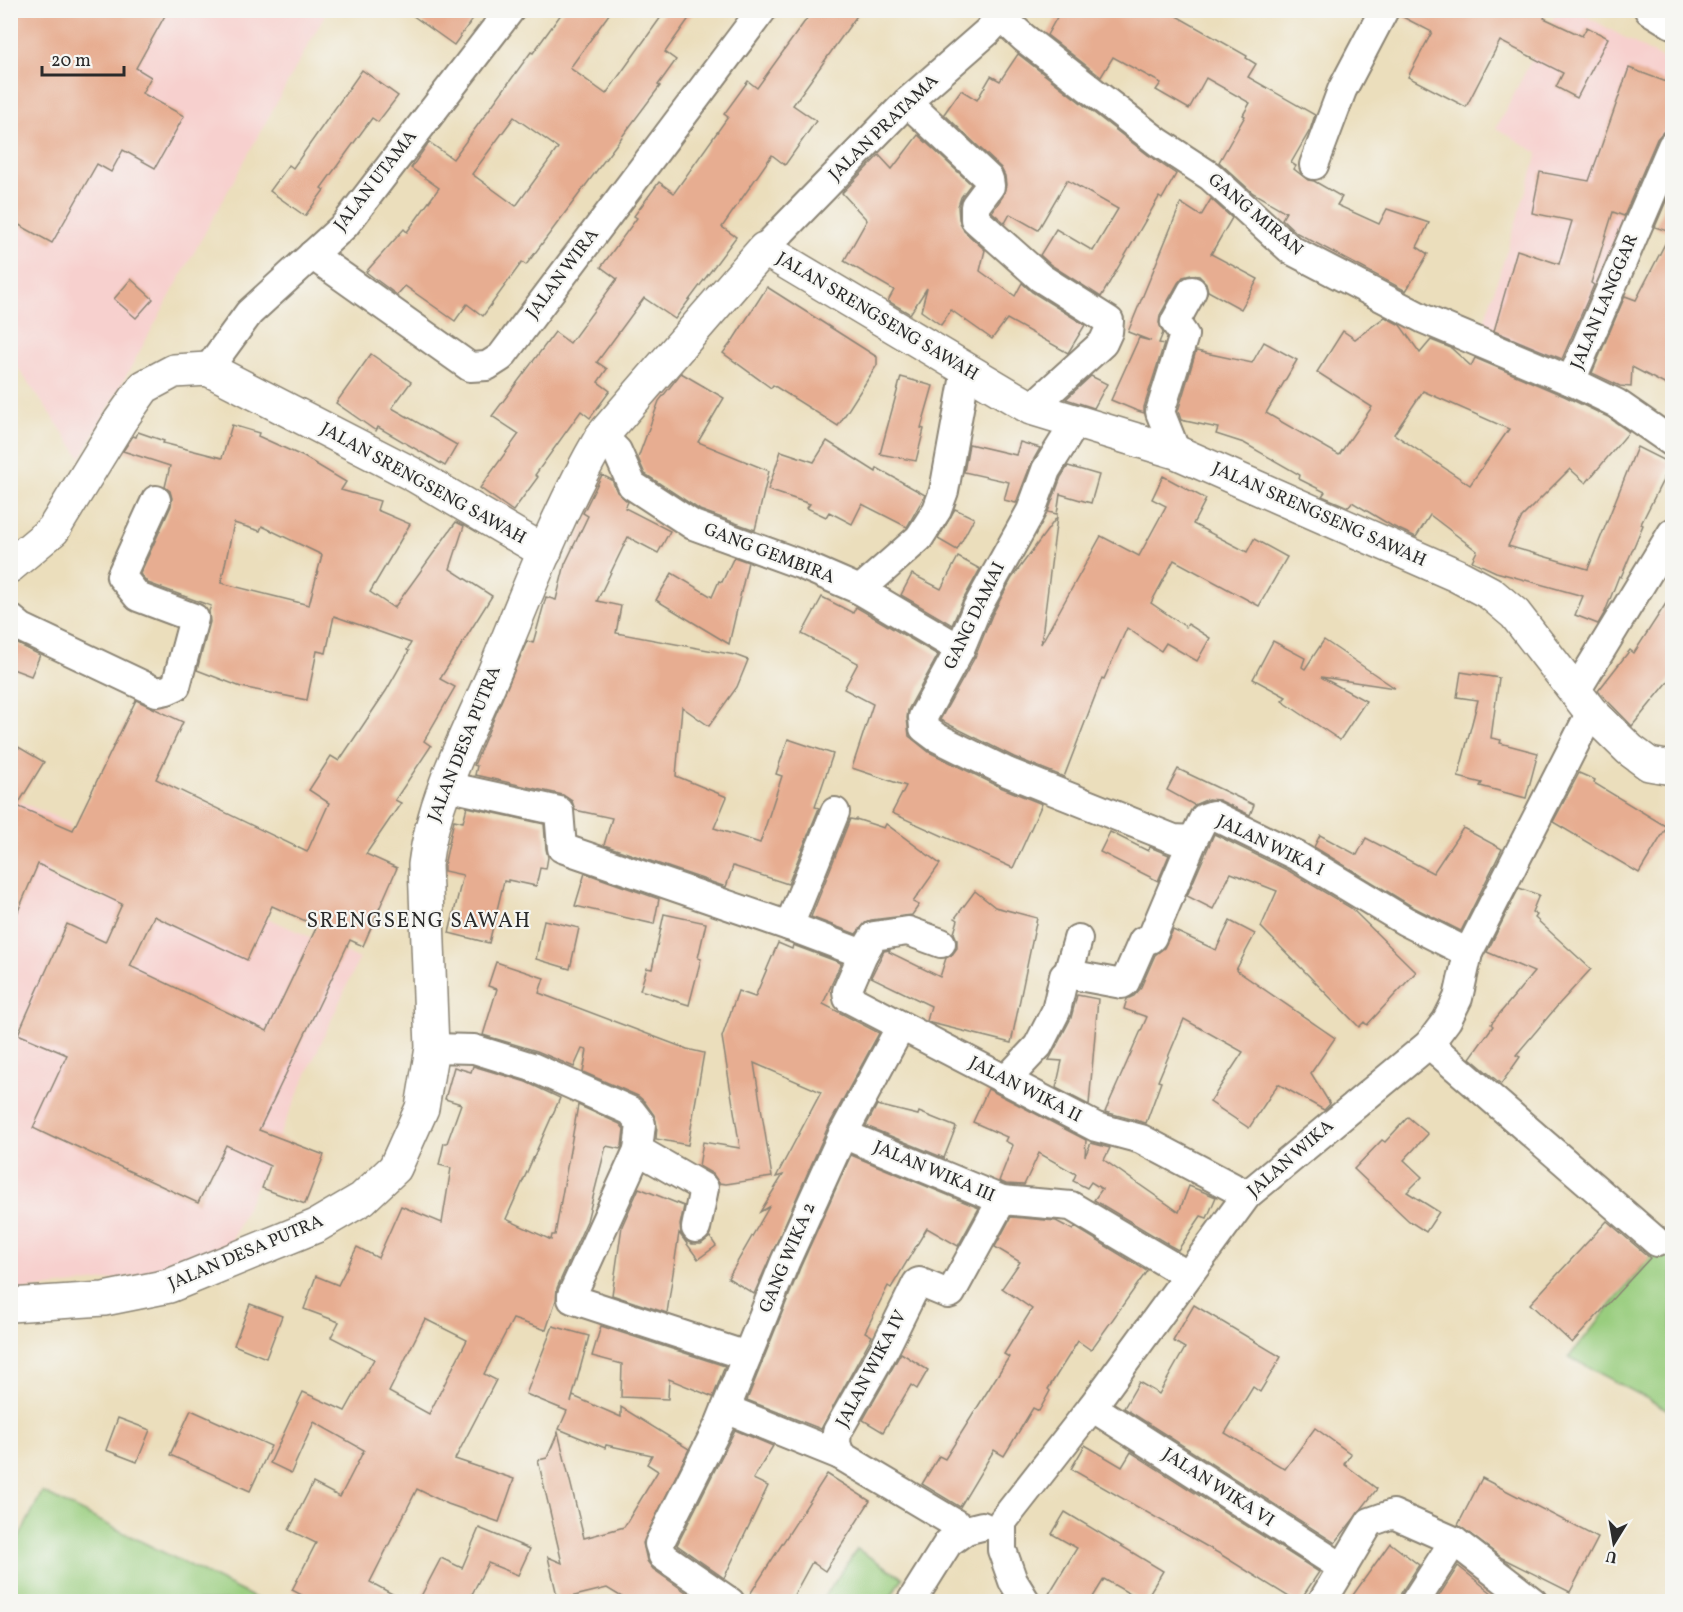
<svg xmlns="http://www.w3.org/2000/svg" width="1683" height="1612" font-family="Vollkorn,serif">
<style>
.built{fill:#f7d0ce}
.green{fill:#99cd7e;stroke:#627c54;stroke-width:1.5}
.building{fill:#e7ad91;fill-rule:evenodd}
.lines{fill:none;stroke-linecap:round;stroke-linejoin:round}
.minor-casing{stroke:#8b8474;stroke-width:32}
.tertiary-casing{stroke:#8b8474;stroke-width:36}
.minor{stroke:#fff;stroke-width:28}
.tertiary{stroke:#fff;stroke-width:33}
.labels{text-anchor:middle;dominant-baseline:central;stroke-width:4.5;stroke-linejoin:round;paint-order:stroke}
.street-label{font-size:18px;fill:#2b2b2b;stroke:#f6f6f2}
.quarter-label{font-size:21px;letter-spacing:1.5px;fill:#2b2b2b;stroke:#f6f6f2}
</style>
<rect width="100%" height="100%" fill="#f6f6f2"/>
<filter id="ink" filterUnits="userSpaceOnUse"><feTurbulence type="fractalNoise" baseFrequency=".0167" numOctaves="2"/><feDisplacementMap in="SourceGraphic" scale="12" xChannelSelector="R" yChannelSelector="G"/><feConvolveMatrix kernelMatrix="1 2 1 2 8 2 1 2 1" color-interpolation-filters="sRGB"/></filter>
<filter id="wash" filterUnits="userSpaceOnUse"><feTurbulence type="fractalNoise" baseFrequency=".008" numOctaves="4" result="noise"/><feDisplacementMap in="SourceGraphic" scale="24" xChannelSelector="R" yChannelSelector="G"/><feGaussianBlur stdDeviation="1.35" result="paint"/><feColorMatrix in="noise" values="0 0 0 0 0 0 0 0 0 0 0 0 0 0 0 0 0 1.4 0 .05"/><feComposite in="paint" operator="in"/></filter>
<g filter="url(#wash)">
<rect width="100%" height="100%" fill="#ebdebc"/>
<!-- built -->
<g class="built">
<polygon points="10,11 327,11 81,458 11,358"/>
<polygon points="1557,11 1577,11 1672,64 1672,124 1635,222 1568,375 1479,338 1538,153 1496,128"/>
<polygon points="14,799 71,824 48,875 104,900 125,854 359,959 220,1266 11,1292 10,806"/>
</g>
<!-- green -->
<g class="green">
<polygon points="1672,1230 1672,1412 1569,1357"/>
<polygon points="42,1492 261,1601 11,1601 11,1554"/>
<polygon points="857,1549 903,1578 888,1601 822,1601"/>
</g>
<g id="blocks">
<!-- building -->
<g class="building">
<polygon points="10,10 168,10 136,68 151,77 142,93 184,116 155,168 123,150 111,172 97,164 52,243 10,220"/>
<polygon points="405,10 479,10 454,45"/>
<path d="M564 10H612L570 68 606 94 666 10H695L665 52 676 60 658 85 660 86 526 265 522 262 483 316 467 304 455 321 405 286 397 295 366 272 404 229 407 232 439 188 411 168 429 142 453 159 531 52 533 53ZM514 117 558 148 516 206 472 174Z"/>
<polygon points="813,10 861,10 793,105 816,121 785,165 772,155 722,227 736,237 675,319 644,298 597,362 607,369 598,382 610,391 590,418 581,411 535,475 538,477 513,511 510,509 480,488 519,434 492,416 555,332 570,343 617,279 601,267 637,218 634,216 659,182 674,193 728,117 724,114 748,81 757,88"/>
<polygon points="1061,10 1166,10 1247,56 1246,58 1256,64 1248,77 1315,115 1310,130 1291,163 1296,166 1294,169 1308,180 1314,181 1342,197 1337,205 1379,224 1387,209 1429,223 1417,247 1428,254 1406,291 1297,233 1282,219 1286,212 1253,193 1219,162 1245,116 1243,115 1250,103 1206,78 1189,109 1156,90 1161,83 1113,57 1101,77 1047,35"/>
<polygon points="1400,10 1547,10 1544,18 1582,36 1587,27 1608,38 1577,98 1556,87 1563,73 1500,41 1466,107 1408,77 1432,32 1399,15"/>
<polygon points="1018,54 1148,155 1176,174 1162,199 1159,197 1101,297 1051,265 1040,255 1056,229 1093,251 1118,209 1067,180 1038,230 1010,214 1005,223 992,212 1003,196 1006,185 1005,176 1001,168 944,114 961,90 977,100 991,76 1000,81"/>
<polygon points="1629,68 1672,84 1672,130 1663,132 1657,139 1624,216 1613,212 1591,283 1594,285 1562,359 1494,331 1517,250 1559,264 1572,221 1532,213 1540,172 1589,181"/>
<polygon points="362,70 398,96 378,122 372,118 321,188 324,190 305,216 270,191 289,165 293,168"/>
<polygon points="918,135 971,184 961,197 958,206 959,219 964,231 985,250 980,271 1015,296 1022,283 1032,292 1085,325 1068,353 1007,319 992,339 951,310 941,325 921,311 927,288 910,314 888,301 894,290 844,261 867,220 842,193 879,155 892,169"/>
<polygon points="1672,187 1672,388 1632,367 1631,387 1620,386 1592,373 1625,296 1636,300 1671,232 1655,227"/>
<polygon points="1211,199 1232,218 1211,254 1258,279 1241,309 1208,291 1206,283 1199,276 1191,275 1183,277 1178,283 1160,315 1159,323 1163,333 1159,343 1164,344 1144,407 1144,413 1135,410 1111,400 1139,338 1151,341 1128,332 1181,203 1201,216"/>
<polygon points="131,279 153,299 136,318 114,299"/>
<polygon points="767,287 877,357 877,365 838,426 773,385 771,388 723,353 733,340"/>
<path d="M1385 317 1400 325 1420 353 1431 340 1451 348 1471 366 1475 358 1564 396 1608 417 1629 432 1586 483 1570 469 1522 517 1508 546 1588 569 1637 447 1671 464 1641 524 1643 525 1621 577 1619 576 1605 612 1598 624 1575 615 1583 596 1496 572 1472 561 1477 551 1430 515 1416 537 1392 526 1352 502 1348 507 1322 496 1325 492 1299 479 1300 475 1244 443 1216 434 1218 428 1181 420 1178 411 1196 351 1252 363 1264 342 1297 360 1266 413 1339 455 1372 407 1317 372 1343 331 1355 339ZM1423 391 1509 429 1470 485 1394 434Z"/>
<polygon points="371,354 411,382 392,408 457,445 445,466 378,427 376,431 336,403"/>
<polygon points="681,373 724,398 698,442 769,471 755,530 700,510 645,474 638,458 659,401"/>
<polygon points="1091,376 1107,384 1094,408 1066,399"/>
<polygon points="901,377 933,386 921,428 924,429 916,461 880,454"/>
<path d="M232 425 259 433 258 436 304 457 346 482 341 490 380 501 377 510 410 524 370 592 394 608 456 522 464 526 450 569 492 596 440 679 455 687 424 741 431 746 395 800 401 803 366 854 397 868 363 946 350 940 259 1130 324 1155 305 1204 262 1188 270 1166 226 1145 198 1203 56 1137V1139L33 1128 67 1055 18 1034 67 924 105 942 122 904 38 864 10 930V742L44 762 17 806 73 830 136 700 183 722 156 779 307 852 329 803 309 790 331 756 339 761 386 691 409 651 407 650 411 643 334 616 326 653 317 651 307 700 241 687 197 670 210 622 209 611 211 606 148 583 140 574 171 506 172 498 170 491 165 487 170 466 123 451 133 436 136 437 138 432 164 441 163 443 222 458ZM234 523 260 531 262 526 322 555 309 605 221 583ZM272 906 317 926 267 1031 130 966 154 916 247 960Z"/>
<polygon points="827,441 876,472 877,468 925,495 907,527 862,504 852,524 829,512 826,517 807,508 810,504 768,490 781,451 814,462"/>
<polygon points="1020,442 1040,448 1031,464 1016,503 1004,500 1009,482 964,472 969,444 1016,455"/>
<polygon points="1068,466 1099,475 1091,503 1060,494 1057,514 1048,512 1061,477"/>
<polygon points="602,475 612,480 617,492 628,502 625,508 670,531 658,553 628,537 597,601 621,606 616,633 735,655 748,660 737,687 709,726 682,707 676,776 727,797 714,828 760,843 782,776 776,774 788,739 833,754 815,807 819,808 788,884 733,866 726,887 604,845 612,818 575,810 572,801 563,795 475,775 477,766 474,765 527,641 533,643 546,597 556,600 565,564 588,516 583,513"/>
<polygon points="1163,476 1206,499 1193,524 1247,552 1254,539 1287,557 1259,606 1174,560 1151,603 1186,627 1188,624 1210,638 1197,661 1166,643 1161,651 1127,628 1104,679 1102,678 1064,777 1014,757 940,720 975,657 992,615 1012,578 1057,517 1041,644 1101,536 1139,556 1166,506 1152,499"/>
<polygon points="955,509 974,518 957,550 938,539"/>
<polygon points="734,557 748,562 729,644 656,600 672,573 712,597 719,581 722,582"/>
<polygon points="958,557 980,569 963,600 952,625 901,595 912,574 941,589"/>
<polygon points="1672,594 1672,677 1632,726 1598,691 1630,650 1634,653"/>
<polygon points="822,597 853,613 856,607 938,655 908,710 907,718 909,736 929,752 1000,787 1042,804 1013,868 892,813 906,786 852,768 873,704 844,689 858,663 802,634"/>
<polygon points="10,640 40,655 31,676 10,668"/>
<polygon points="1324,640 1395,688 1321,677 1366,701 1340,740 1282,701 1286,697 1253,679 1273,641 1305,658 1302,667 1305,669"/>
<polygon points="1461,672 1499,678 1491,738 1501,740 1500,743 1538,753 1526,798 1480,786 1482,783 1458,777 1478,700 1457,697"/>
<polygon points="1178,769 1254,805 1250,815 1219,800 1208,799 1194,805 1167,790"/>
<polygon points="1579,773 1595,780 1594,783 1667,827 1639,873 1553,822"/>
<polygon points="467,807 544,824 546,849 548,857 546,869 540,868 536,886 508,880 508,882 504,881 489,943 449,933 463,875 444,871 444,866 454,820 463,822"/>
<polygon points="850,819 856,820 856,819 884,828 886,824 940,864 913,902 919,905 912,915 871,920 865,923 856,934 811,917"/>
<polygon points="1463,828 1502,849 1461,931 1413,907 1314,847 1320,835 1357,855 1366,838 1433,873"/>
<polygon points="1110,832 1148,851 1150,847 1169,855 1158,881 1100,852"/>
<polygon points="1214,834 1289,871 1351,908 1416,972 1367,1025 1364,1022 1359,1027 1261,927 1277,891 1231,873 1213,909 1187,896"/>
<polygon points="585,873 659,899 654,924 575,906"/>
<polygon points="1519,888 1539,895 1532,912 1537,915 1535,918 1591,969 1559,1004 1516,1055 1520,1057 1501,1084 1470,1058 1493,1026 1491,1024 1534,972 1487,952"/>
<polygon points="975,891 995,907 1037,918 1011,1043 931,1023 927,1021 931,1006 871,977 884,951 890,950 889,952 940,977 946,958 952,955 957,948 957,940 954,933 958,920 955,918"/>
<polygon points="664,914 706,923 698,958 701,959 689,1005 640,990 647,968 652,969"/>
<polygon points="544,920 579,928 570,969 536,959"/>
<polygon points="1230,921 1255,934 1236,970 1335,1038 1311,1073 1330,1104 1324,1110 1278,1084 1249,1128 1210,1102 1243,1052 1184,1019 1158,1081 1161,1082 1146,1123 1105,1112 1147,1017 1124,1009 1127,999 1134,996 1140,989 1155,955 1164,948 1173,930 1216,950"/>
<polygon points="778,943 792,949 793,945 841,963 823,1004 879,1033 828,1127 754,1294 728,1278 769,1207 760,1212 783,1175 776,1177 821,1092 754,1063 772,1177 726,1184 719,1183 713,1174 699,1166 703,1142 740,1148 722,1037 738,991 755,997"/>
<polygon points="496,962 544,978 539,993 687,1049 704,1053 688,1145 656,1139 657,1126 654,1115 644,1101 638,1096 583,1072 587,1050 582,1049 574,1067 537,1051 483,1035 497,989 488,986"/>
<polygon points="1077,995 1098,999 1089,1105 1056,1088 1062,1061 1049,1060 1071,1018"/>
<path d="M473 1066 526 1082 560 1098 506 1219 551 1240 552 1235H555L578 1105 620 1124 624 1129 622 1146 620 1149 606 1146 587 1221 557 1288 556 1300 546 1330 513 1319 484 1374 496 1380 455 1459 514 1479 499 1522 448 1504 417 1489 370 1582 407 1602H315L292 1590 316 1543 289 1530 313 1483 340 1497 364 1450 314 1422 291 1473 270 1463 303 1392 345 1411 374 1359 331 1337 339 1322 304 1309 316 1276 338 1285 357 1247 378 1258 401 1206 442 1223 451 1168 439 1165 444 1143H447L461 1104 445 1099 454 1067 471 1072ZM425 1319 467 1340 429 1414 389 1392Z"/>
<polygon points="988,1089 1086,1140 1085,1156 1091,1143 1110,1148 1104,1160 1179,1212 1189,1186 1216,1197 1207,1218 1201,1216 1178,1250 1167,1244 1167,1242 1166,1243 1094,1200 1102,1189 1091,1182 1087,1188 1073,1181 1076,1174 1039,1153 1024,1185 1006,1184 999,1181 1013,1145 1005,1141 1007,1137 973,1122"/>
<polygon points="877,1105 918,1115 919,1112 956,1127 944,1158 866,1126"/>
<polygon points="1408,1117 1428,1134 1404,1160 1422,1177 1407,1192 1439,1212 1426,1232 1409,1221 1354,1169 1382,1140 1385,1142"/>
<polygon points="851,1155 979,1208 958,1246 927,1228 891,1288 888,1286 865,1332 872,1336 821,1429 747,1400 800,1268"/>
<polygon points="639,1188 684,1206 680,1225 681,1234 686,1241 692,1244 701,1244 710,1237 716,1246 698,1259 679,1233 667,1313 612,1295 622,1226"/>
<polygon points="1011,1217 1056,1221 1073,1230 1075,1227 1147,1271 1091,1350 1078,1341 1048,1389 1050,1391 1039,1411 1033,1408 1004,1456 994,1450 960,1507 922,1484 939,1456 945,1459 987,1392 1009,1357 1004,1354 1032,1309 1002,1288 1020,1262 995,1247"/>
<polygon points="1607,1221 1650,1258 1572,1343 1530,1304"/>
<polygon points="250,1304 282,1316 266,1358 234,1345"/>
<polygon points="1194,1305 1281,1357 1260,1392 1253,1387 1225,1433 1285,1469 1315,1428 1351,1454 1344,1464 1377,1489 1335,1543 1124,1408 1139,1382 1159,1394 1185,1348 1173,1341"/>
<polygon points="553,1326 589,1336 571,1402 573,1396 621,1417 621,1407 689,1449 643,1543 647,1561 653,1569 700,1602 630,1602 607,1588 558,1600 548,1557 562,1563 538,1460 547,1458 558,1432 584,1538 624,1527 658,1471 647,1464 652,1455 606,1445 605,1448 559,1429 567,1411 526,1394"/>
<polygon points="601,1326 725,1366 713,1397 669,1379 668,1399 621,1397 622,1364 592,1356"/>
<polygon points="901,1353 928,1370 917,1389 911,1385 883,1432 863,1420"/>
<polygon points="191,1410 271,1446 250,1491 170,1455"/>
<polygon points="118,1418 150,1430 137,1462 106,1450"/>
<polygon points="735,1430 773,1446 753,1479 768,1486 724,1578 677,1545"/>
<polygon points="1085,1445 1122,1467 1131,1452 1319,1572 1299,1602 1297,1602 1220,1554 1071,1469"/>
<polygon points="827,1474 870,1501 825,1571 812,1562 790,1602 762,1602 750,1594"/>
<polygon points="1482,1478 1598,1538 1570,1592 1502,1558 1458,1525"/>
<polygon points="1065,1512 1163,1571 1144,1602 1104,1579 1090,1602 1044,1602 1077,1548 1052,1534"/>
<polygon points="479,1528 530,1549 518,1575 488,1563 468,1602 418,1602 441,1558 462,1568"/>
<polygon points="1390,1543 1419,1565 1401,1593 1399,1602 1348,1602"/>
<polygon points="1458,1566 1503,1602 1435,1602"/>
</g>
</g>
</g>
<g filter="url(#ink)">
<use href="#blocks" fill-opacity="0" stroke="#8b8474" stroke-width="1.5"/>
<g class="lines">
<defs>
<g id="minor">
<polyline points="1649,10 1672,24"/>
<polyline points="1001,17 1024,38 1158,142 1210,176 1291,250 1424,319 1571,381"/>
<polyline points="907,102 989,179 990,186 975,206 975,219 1041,278 1109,321 1108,332 1103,343 1031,408"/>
<polyline points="1672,146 1571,381 1616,403 1672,442"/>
<polyline points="1314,165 1342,90 1384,10"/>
<polyline points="764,249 907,102 987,32 1007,10"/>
<polyline points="312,255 470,367 487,366 501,357 762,10"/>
<polyline points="208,369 249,313 345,225 510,10"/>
<polyline points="1076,422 1046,470 1031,511 977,608 960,649 923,717 924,728 936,737 1007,772 1174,839 1193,840 1204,818 1213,815 1297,856 1405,921 1468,953"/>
<polyline points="602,436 617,451 632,485 693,525 800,564 860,590 960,649"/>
<polyline points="1176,452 1160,412 1184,335 1175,322 1192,291"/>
<polyline points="860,590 919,538 937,510 944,491 966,370"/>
<polyline points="10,618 22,628 157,692 167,690 176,686 194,618 138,597 121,576 156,500"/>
<polyline points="1576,691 1672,533"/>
<polyline points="446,786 559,811 562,848 789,926 835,812"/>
<polyline points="789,926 863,954 874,936 908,931 941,943"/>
<polyline points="863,954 847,991 848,998 1096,1127 1141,1139 1247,1195"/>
<polyline points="1068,974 1078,939"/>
<polyline points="1429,1044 1657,1242"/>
<polyline points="432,1048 474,1049 532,1067 631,1111 641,1124 638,1150 572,1295 572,1299 747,1356"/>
<polyline points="1006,1080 1038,1046 1056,1011 1064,976 1068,974 1122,984 1125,982 1143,941 1150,939 1152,937 1193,840"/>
<polyline points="843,1134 1002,1200 1071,1206 1187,1275"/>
<polyline points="638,1150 704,1188 696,1228"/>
<polyline points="1092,1407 1343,1568"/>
<polyline points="726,1409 840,1455"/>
<polyline points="966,1530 840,1455 836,1443 837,1432 885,1348 917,1283 919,1282 948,1294 951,1293 1002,1200"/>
<polyline points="730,1602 663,1556 659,1544 720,1423 785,1262 843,1134 901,1026"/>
<polyline points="911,1602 948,1543 966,1530 982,1526"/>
<polyline points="1026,1602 1013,1581 1002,1550 1002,1522 1092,1407 1247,1195 1429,1044 1447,1020 1458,998 1468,953 1591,712"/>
<polyline points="1322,1602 1370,1522 1393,1514 1454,1541 1533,1602"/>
<polyline points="1415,1602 1454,1541"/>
</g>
<g id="tertiary">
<polyline points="10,566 53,530 120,421 144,387 174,371 208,369 414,475 545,552"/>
<path d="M10 1305 104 1299 169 1286 316 1226 362 1199 395 1168 422 1108 432 1048 425 865C433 798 467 735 494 673 527 593 558 511 602 436L764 249 1031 408 1176 452 1456 575 1490 593 1515 614 1591 712 1630 750 1649 764 1672 768"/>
</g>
</defs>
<!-- minor casing -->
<use href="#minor" class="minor-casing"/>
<!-- tertiary casing -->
<use href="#tertiary" class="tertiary-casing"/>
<!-- minor -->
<use href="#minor" class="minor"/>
<!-- tertiary -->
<use href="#tertiary" class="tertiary"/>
</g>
</g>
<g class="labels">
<!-- street labels -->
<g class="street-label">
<text transform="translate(884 128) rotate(-44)">JALAN PRATAMA</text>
<text transform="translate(376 181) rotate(-52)">JALAN UTAMA</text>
<text transform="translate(1255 215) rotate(40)">GANG MIRAN</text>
<text transform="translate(563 274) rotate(-53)">JALAN WIRA</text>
<text transform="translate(1605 302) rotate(-67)">JALAN LANGGAR</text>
<text transform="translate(877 317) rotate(31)">JALAN SRENGSENG SAWAH</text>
<text transform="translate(423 484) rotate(29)">JALAN SRENGSENG SAWAH</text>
<text transform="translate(1319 515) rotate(24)">JALAN SRENGSENG SAWAH</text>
<text transform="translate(769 554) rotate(21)">GANG GEMBIRA</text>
<text transform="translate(975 616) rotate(-64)">GANG DAMAI</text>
<text transform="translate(465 744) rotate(-68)">JALAN DESA PUTRA</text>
<text transform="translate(1270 846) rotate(26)">JALAN WIKA I</text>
<text transform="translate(1025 1090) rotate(27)">JALAN WIKA II</text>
<text transform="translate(1291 1159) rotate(-41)">JALAN WIKA</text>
<text transform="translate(934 1172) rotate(23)">JALAN WIKA III</text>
<text transform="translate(246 1253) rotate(-23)">JALAN DESA PUTRA</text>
<text transform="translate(788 1258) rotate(-67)">GANG WIKA 2</text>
<text transform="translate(872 1369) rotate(-62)">JALAN WIKA IV</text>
<text transform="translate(1218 1488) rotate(33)">JALAN WIKA VI</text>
</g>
<!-- quarter labels -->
<g class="quarter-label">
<text x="419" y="921">SRENGSENG SAWAH</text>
</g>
</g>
<!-- margin -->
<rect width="1683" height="1612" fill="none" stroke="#f6f6f2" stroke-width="36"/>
<!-- north arrow -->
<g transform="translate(1614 1543) rotate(191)" stroke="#f6f6f2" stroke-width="4.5" paint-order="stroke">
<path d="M0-4.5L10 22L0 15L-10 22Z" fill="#2b2b2b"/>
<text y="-9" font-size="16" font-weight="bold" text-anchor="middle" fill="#2b2b2b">U</text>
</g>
<!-- scale -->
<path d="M42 66v9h82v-9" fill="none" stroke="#2b2b2b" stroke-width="3"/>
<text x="51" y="66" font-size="18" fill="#2b2b2b" stroke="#f6f6f2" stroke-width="4.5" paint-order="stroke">20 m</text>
</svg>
